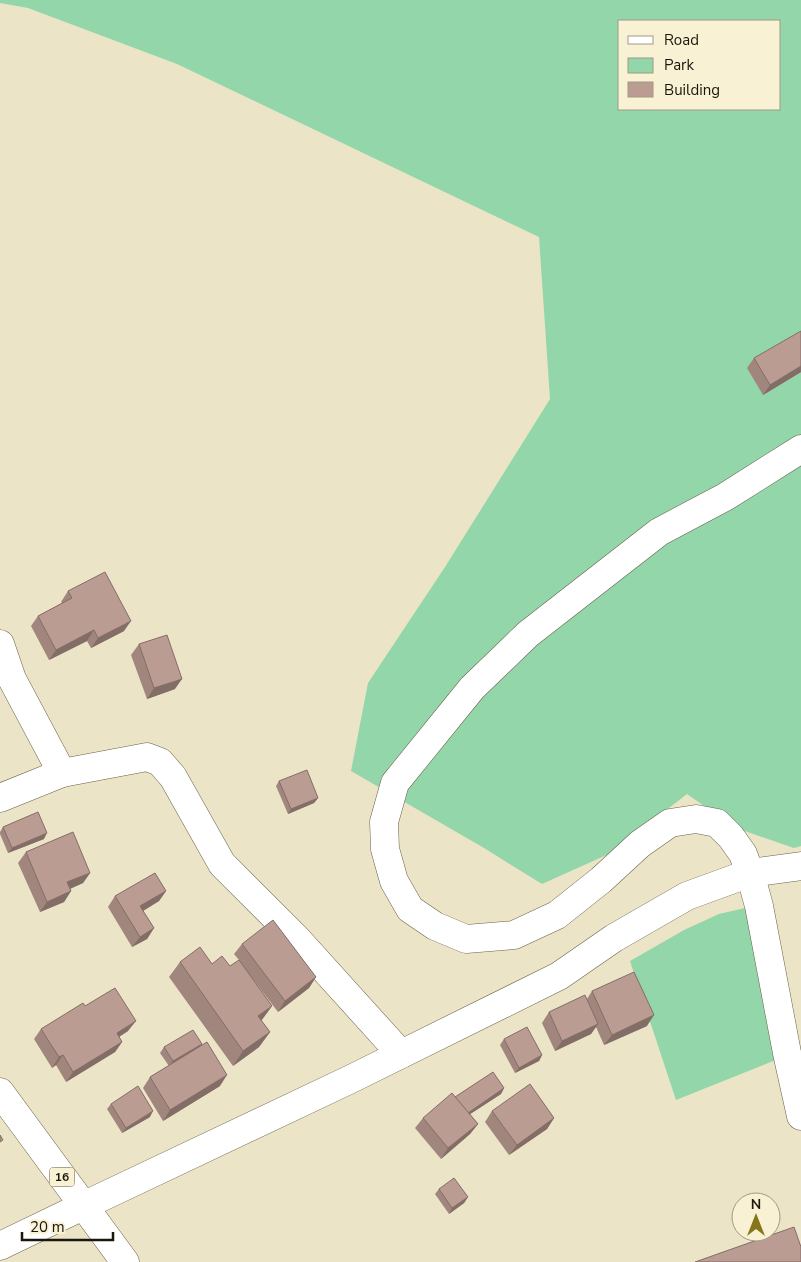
<svg xmlns="http://www.w3.org/2000/svg" width="801" height="1262" font-family="'Nunito Sans',sans-serif">
<style>
.green{fill:#93d6aa;fill-rule:evenodd}
.lines{fill:none;stroke-linecap:round;stroke-linejoin:round}
.minor-casing{stroke:#6a6249;stroke-width:29}
.tertiary-casing{stroke:#6a6249;stroke-width:29}
.primary-casing{stroke:#6a6249;stroke-width:29}
.minor{stroke:#fff;stroke-width:28}
.tertiary{stroke:#fff;stroke-width:28}
.primary{stroke:#fff;stroke-width:28}
.wall{fill:#a1867e}
.shaded-wall{fill:#836d67}
.building{fill:#bb9c93;stroke:#836d67}
.labels{text-anchor:middle;dominant-baseline:central;stroke-width:4;stroke-linejoin:round;paint-order:stroke}
.shield{fill:#f9f1d4;stroke:#5d5849;stroke-width:1}
.shield-label{font-size:12px;font-weight:bold;fill:#1a170d}
</style>
<rect width="100%" height="100%" fill="#ece4c7"/>
<!-- green -->
<g class="green">
<path d="M0 0H801V846L794 848 736 828 687 794 611 853 542 884 484 848 351 771 368 683 445 567 550 399 539 237 177 64 28 8 0 3ZM620 21H780V109H620Z"/>
<polygon points="745,908 753,918 778,1059 676,1100 630,961 684,930 719,914"/>
</g>
<g class="lines">
<defs>
<g id="minor">
<polyline points="0,644 12,679 62,773 0,798"/>
<polyline points="62,773 147,757 160,762 173,777 222,864 297,939 401,1054"/>
<polyline points="750,873 759,906 787,1053 801,1116"/>
<polyline points="0,1246 83,1206"/>
</g>
<g id="tertiary">
<polyline points="750,873 743,854 731,837 717,823 696,819 670,823 640,844 601,880 557,915 514,935 466,939 435,926 410,909 394,881 385,849 384,822 395,783 472,688 528,634 659,532 725,497 801,449"/>
<polyline points="83,1206 351,1079 559,976 614,938 687,896 750,873 801,866"/>
</g>
<polyline id="primary" points="0,1092 125,1262"/>
</defs>
<!-- minor casing -->
<use href="#minor" class="minor-casing"/>
<!-- tertiary casing -->
<use href="#tertiary" class="tertiary-casing"/>
<!-- primary casing -->
<use href="#primary" class="primary-casing"/>
<!-- minor -->
<use href="#minor" class="minor"/>
<!-- tertiary -->
<use href="#tertiary" class="tertiary"/>
<!-- primary -->
<use href="#primary" class="primary"/>
</g>
<!-- wall -->
<g class="wall">
<polygon points="754,358 801,372 763,395 747,368"/>
<polygon points="68,591 124,631 91,648 87,641 49,660 31,626 38,616 62,603 61,602"/>
<polygon points="139,644 175,689 147,699 131,655"/>
<polygon points="279,781 318,798 314,803 288,814 276,786"/>
<polygon points="3,827 44,839 8,853 0,834 0,832"/>
<polygon points="26,852 90,873 83,883 70,889 71,891 64,902 40,912 18,863"/>
<polygon points="166,891 159,901 143,911 154,928 147,939 132,947 108,907 115,896"/>
<polygon points="242,944 316,977 309,988 278,1012 239,961 272,1006 261,1021 270,1032 259,1047 233,1066 169,977 180,962 212,964 230,966 239,960 234,954"/>
<polygon points="592,991 647,1026 604,1045 596,1027 591,1034 555,1051 542,1023 549,1012 587,999"/>
<polygon points="85,1006 128,1031 119,1037 122,1042 115,1052 66,1082 56,1065 52,1068 34,1039 41,1029"/>
<polygon points="504,1039 542,1055 539,1061 515,1073 500,1045"/>
<polygon points="202,1044 200,1046 220,1086 163,1121 143,1088 150,1077 169,1066 160,1053 164,1047"/>
<polygon points="504,1088 501,1094 470,1114 478,1124 470,1134 441,1159 415,1128 423,1118 455,1097"/>
<polygon points="111,1104 150,1117 122,1133 107,1109"/>
<polygon points="492,1111 554,1118 547,1129 509,1155 485,1122"/>
<polygon points="439,1189 468,1197 464,1203 449,1214 435,1194"/>
</g>
<!-- shaded-wall -->
<g class="shaded-wall">
<polygon points="801,366 801,372 763,395 770,385"/>
<polygon points="131,621 124,631 91,648 98,638"/>
<polygon points="94,630 87,641 49,660 56,650"/>
<polygon points="182,679 175,689 147,699 154,688"/>
<polygon points="318,798 314,803 288,814 291,809"/>
<polygon points="47,833 44,839 8,853 12,848"/>
<polygon points="90,873 83,883 60,893 67,882"/>
<polygon points="71,891 64,902 40,912 47,902"/>
<polygon points="166,891 159,901 133,917 140,906"/>
<polygon points="154,928 147,939 132,947 140,937"/>
<polygon points="316,977 309,988 278,1012 285,1001"/>
<polygon points="272,1006 261,1021 258,1016"/>
<polygon points="654,1015 647,1026 604,1045 612,1035"/>
<polygon points="136,1021 128,1031 109,1043 117,1033"/>
<polygon points="598,1024 591,1034 555,1051 562,1041"/>
<polygon points="270,1032 259,1047 233,1066 243,1051"/>
<polygon points="122,1042 115,1052 66,1082 73,1072"/>
<polygon points="202,1044 198,1049 169,1067 173,1061"/>
<polygon points="63,1055 56,1065 52,1068 59,1057"/>
<polygon points="542,1055 539,1061 515,1073 519,1068"/>
<polygon points="227,1075 220,1086 163,1121 170,1110"/>
<polygon points="504,1088 501,1094 461,1120 465,1115"/>
<polygon points="153,1111 150,1117 122,1133 126,1128"/>
<polygon points="554,1118 547,1129 509,1155 517,1145"/>
<polygon points="478,1124 470,1134 441,1159 448,1148"/>
<polygon points="468,1197 464,1203 449,1214 452,1208"/>
</g>
<!-- building -->
<g class="building">
<polygon points="801,331 801,366 770,385 754,358"/>
<polygon points="105,572 131,621 98,638 94,630 56,650 38,616 72,598 68,591"/>
<polygon points="167,635 182,679 154,688 139,644"/>
<polygon points="307,770 318,798 291,809 279,781"/>
<polygon points="38,812 47,833 12,848 3,827"/>
<polygon points="73,832 90,873 67,882 71,891 47,902 26,852"/>
<polygon points="155,873 166,891 140,906 154,928 140,937 115,896"/>
<polygon points="273,920 316,977 285,1001 242,944"/>
<polygon points="200,947 212,964 222,956 230,966 239,960 272,1006 258,1016 270,1032 243,1051 180,962"/>
<polygon points="634,972 654,1015 612,1035 592,991"/>
<polygon points="115,988 136,1021 117,1033 122,1042 73,1072 63,1055 59,1057 41,1029 83,1003 85,1006"/>
<polygon points="585,995 598,1024 562,1041 549,1012"/>
<polygon points="527,1027 542,1055 519,1068 504,1039"/>
<polygon points="193,1030 202,1044 173,1061 164,1047"/>
<polygon points="207,1042 227,1075 170,1110 150,1077"/>
<polygon points="493,1072 504,1088 468,1113 455,1097"/>
<polygon points="530,1084 554,1118 517,1145 492,1111"/>
<polygon points="138,1086 153,1111 126,1128 111,1104"/>
<polygon points="452,1093 478,1124 448,1148 423,1118"/>
<polygon points="0,1135 3,1140 0,1142"/>
<polygon points="454,1178 468,1197 452,1208 439,1189"/>
<polygon points="794,1227 801,1247 801,1262 695,1262"/>
</g>
<g class="labels">
<!-- shield labels -->
<rect class="shield" x="49.5" y="1167.5" width="25" height="19" rx="4"/>
<g class="shield-label">
<text x="62" y="1177">16</text>
</g>
</g>
<!-- legend -->
<rect x="618" y="20" width="162" height="90" fill="#f9f1d4" stroke="#a09a84"/>
<rect x="628" y="36" width="25" height="8" fill="#ffffff" stroke="#a09a84"/>
<text x="664" y="45" font-size="15" fill="#1a170d">Road</text>
<rect x="628" y="58" width="25" height="15" fill="#93d6aa" stroke="#a09a84"/>
<text x="664" y="70" font-size="15" fill="#1a170d">Park</text>
<rect x="628" y="82" width="25" height="15" fill="#bb9c93" stroke="#a09a84"/>
<text x="664" y="95" font-size="15" fill="#1a170d">Building</text>
<!-- north arrow -->
<g transform="translate(756 1217)"><circle r="24" fill="#f9f1d4" stroke="#a09a84"/>
<path d="M0-4L9 19L0 12L-9 19Z" fill="#877619"/>
<text y="-8" font-size="14" font-weight="bold" text-anchor="middle" fill="#1a170d">N</text>
</g>
<!-- scale -->
<path d="M22 1232v8h91v-8" fill="none" stroke="#1a170d" stroke-width="2.5"/>
<text x="30" y="1232" font-size="15" fill="#1a170d" stroke="#f9f1d4" stroke-width="4" paint-order="stroke">20 m</text>
</svg>
